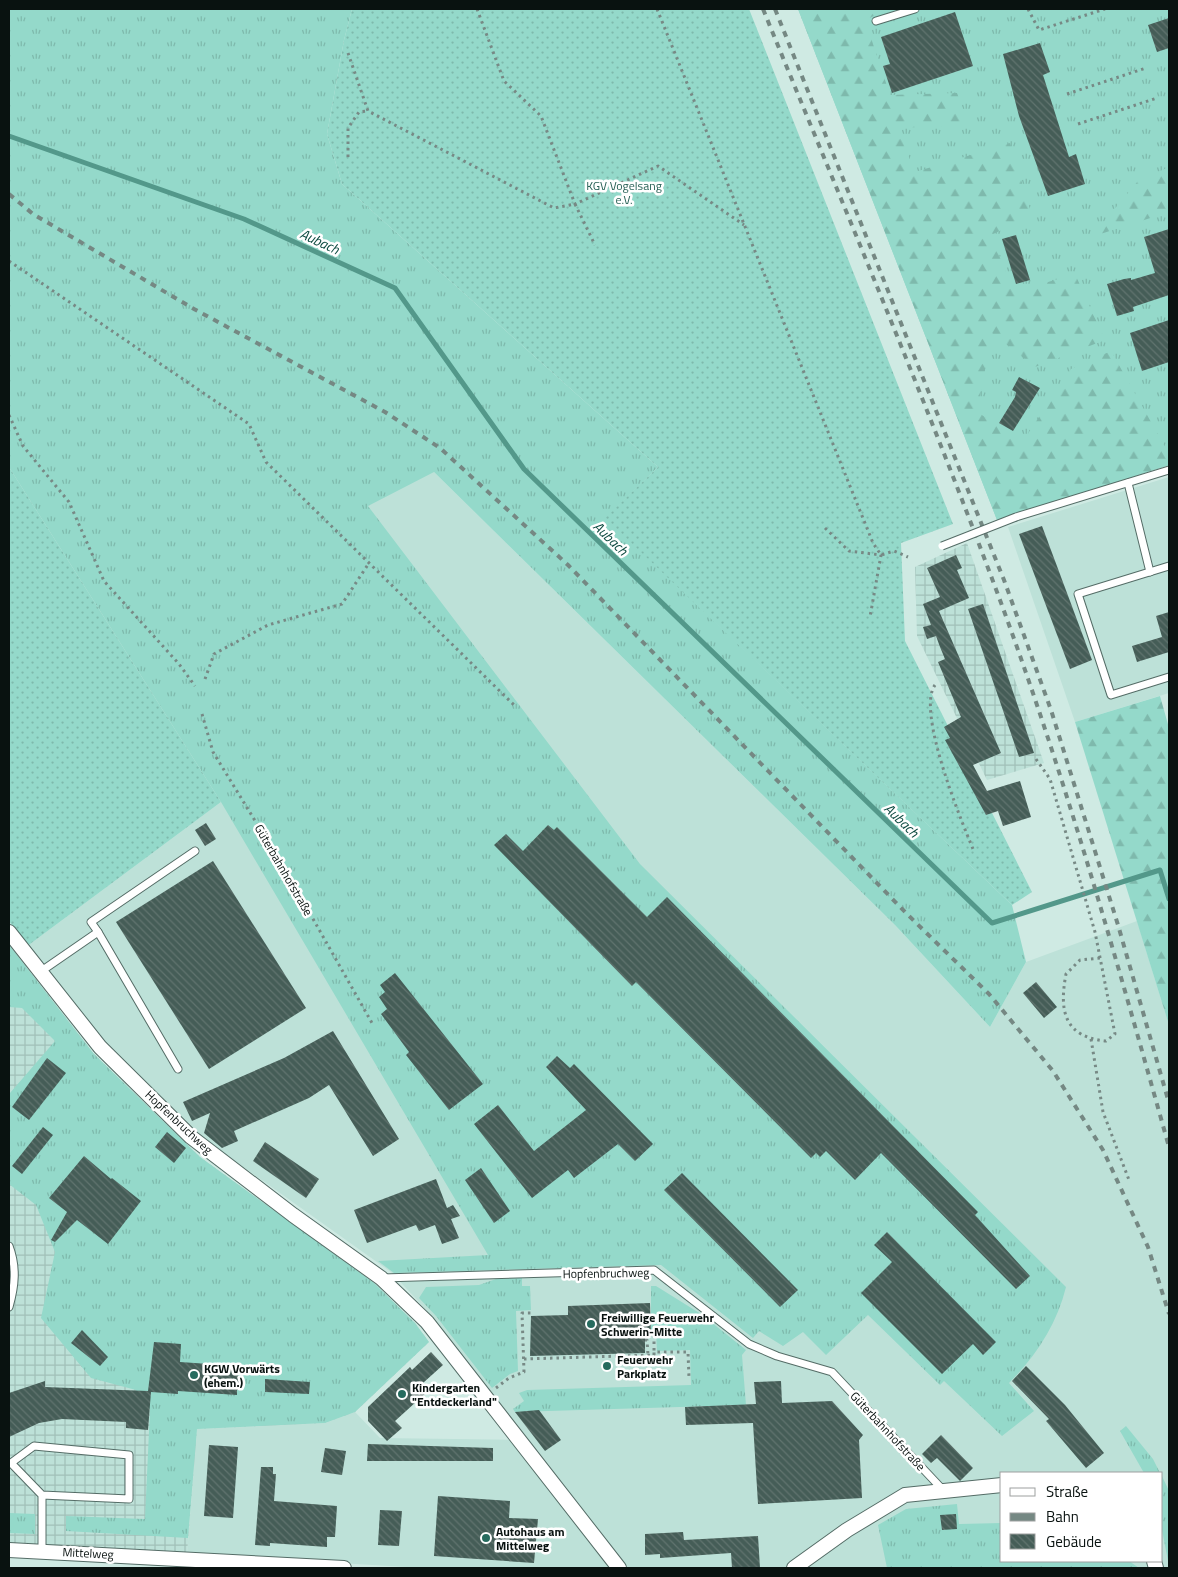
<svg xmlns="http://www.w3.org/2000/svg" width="1178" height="1577" font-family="'Titillium Web',sans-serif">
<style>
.built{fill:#bde1d8;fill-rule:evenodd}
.industrial{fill:url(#industrial-grid)}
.grass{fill:url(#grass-tufts)}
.forest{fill:url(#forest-firs)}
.garden{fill:url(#garden-dots)}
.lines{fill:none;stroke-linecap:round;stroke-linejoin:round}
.stream{stroke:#53988a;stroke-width:5}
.building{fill:url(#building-back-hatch)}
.lane-casing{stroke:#546c66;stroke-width:9}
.street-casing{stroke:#546c66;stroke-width:16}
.path{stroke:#778985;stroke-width:3;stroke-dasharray:2.5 4;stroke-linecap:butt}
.lane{stroke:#fff;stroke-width:7}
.street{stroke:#fff;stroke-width:14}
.rail{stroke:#758883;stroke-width:4;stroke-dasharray:6 6;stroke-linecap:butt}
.lane-bridge-casing{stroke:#546c66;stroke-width:9;stroke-linecap:butt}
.lane-bridge{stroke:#fff;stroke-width:7}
.poi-dot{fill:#266b5e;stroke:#fff;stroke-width:2}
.labels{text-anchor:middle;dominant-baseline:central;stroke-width:5;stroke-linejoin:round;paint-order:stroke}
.park-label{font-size:12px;fill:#276055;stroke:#fff}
.street-label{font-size:12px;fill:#091210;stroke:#fff}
.poi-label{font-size:12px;font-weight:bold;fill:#091210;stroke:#fff;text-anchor:start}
.water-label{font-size:14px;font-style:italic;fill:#0b493f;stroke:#fff}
</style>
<defs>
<pattern id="industrial-grid" width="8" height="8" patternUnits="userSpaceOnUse" patternTransform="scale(1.25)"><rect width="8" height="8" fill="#bde1d8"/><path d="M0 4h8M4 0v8" fill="none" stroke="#a1c0b8"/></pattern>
<pattern id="grass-tufts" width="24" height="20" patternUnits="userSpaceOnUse" patternTransform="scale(1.25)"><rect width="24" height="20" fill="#94d9ca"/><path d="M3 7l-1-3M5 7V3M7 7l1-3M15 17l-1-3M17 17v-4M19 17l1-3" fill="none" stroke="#7eb9ac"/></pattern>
<pattern id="forest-firs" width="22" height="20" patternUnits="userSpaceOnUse" patternTransform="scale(1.25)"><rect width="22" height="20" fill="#94d9ca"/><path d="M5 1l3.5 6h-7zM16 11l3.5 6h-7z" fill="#7eb9ac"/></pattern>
<pattern id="garden-dots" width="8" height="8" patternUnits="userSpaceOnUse" patternTransform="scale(1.25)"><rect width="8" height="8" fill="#94d9ca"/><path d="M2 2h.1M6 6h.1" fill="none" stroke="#7eb9ac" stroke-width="1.8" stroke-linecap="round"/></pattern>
<pattern id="building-back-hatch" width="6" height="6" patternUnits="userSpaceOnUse" patternTransform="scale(1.25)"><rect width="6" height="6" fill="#455d57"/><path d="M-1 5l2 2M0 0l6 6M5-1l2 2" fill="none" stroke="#61746f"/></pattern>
</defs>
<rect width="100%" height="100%" fill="#cfeae3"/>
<!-- built -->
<g class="built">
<path d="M9 212 434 472 895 925 990 1027 1026 962 1137 921 1169 1025V1568H423L187 1554 197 1429 325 1423 355 1412 380 1438 529 1440 434 1318 391 1272 190 1129 102 1040 26 947 221 802 9 467ZM1002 1473H1162V1561H1002Z"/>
<polygon points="1169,477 1169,693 1075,722 1008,527"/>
</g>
<!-- industrial -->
<g class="industrial">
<polygon points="967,543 1044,763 987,780 917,636 915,567"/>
<polygon points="9,945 94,1054 200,1157 374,1283 415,1323 429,1342 355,1412 325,1423 197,1429 187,1554 9,1545"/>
</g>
<!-- grass -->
<g class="grass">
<path d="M9 9H352L344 40 327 134 342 184 658 467 606 518 1012 905 1026 962 990 1027 895 925 434 472 368 506 640 864 1066 1287C1057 1324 1036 1356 1009 1383L1034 1411 1002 1436 944 1381 940 1385 868 1315 826 1355 803 1332 783 1346 759 1331 753 1338 661 1265 394 1273 378 1261 488 1255 221 802 9 467Z"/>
<polygon points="798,9 1169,9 1169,465 997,520"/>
<polygon points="9,945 94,1054 200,1157 374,1283 415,1323 429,1342 355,1412 325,1423 197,1429 188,1538 66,1531 66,1516 145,1519 150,1409 136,1408 136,1390 91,1378 41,1318 55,1252 36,1205 9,1184 9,1102 10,1093 55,1041 22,1008 9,1007"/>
<polygon points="522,1278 522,1286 530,1286 531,1310 516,1311 518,1371 510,1374 492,1388 436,1316 419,1298 426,1287 479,1285 496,1279"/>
<polygon points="651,1286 656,1286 701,1314 746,1350 742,1355 746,1405 515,1412 513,1409 524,1401 519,1393 527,1390 691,1385 690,1350 657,1351 656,1332 651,1332"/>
<polygon points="1126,1426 1153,1459 1160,1473 1144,1473 1120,1431"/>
<polygon points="1162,1476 1169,1491 1169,1566 1162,1530"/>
<polygon points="957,1504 959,1524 1002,1523 1002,1561 1129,1561 1139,1568 887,1568 878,1525 906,1509"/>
<polygon points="9,1513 35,1514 35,1534 9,1533"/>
</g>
<!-- forest -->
<g class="forest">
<polygon points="798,9 889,9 865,20 890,95 957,93 969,125 897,128 915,172 1010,143 1032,216 991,235 1014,292 1075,274 1105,340 1035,367 992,333 977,412 1023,441 1071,369 1111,351 1169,454 1169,465 997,520"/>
<polygon points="1169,167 1169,212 1091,237 1138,181"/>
<polygon points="1160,696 1169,728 1169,1025 1075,722"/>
</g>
<!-- garden -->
<g class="garden">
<polygon points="352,9 749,9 953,524 901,543 905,641 1032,892 1012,905 605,518 658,467 342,184 327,134 344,40"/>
<polygon points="9,467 221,802 26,947 9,921"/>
</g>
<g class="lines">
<!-- stream -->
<polyline class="stream" points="9,136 244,219 395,288 524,469 992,923 1160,870 1169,899"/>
</g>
<!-- building -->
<g class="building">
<polygon points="955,12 973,66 892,93 883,66 890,64 881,37"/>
<polygon points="1169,18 1169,48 1157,52 1148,25"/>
<polygon points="1040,43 1050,72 1043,75 1069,157 1076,154 1085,184 1048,196 1019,116 1003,54"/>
<polygon points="1169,229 1169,295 1133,307 1134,311 1117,316 1107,284 1124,279 1131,278 1131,280 1155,273 1144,237"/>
<polygon points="1016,235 1030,280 1016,284 1002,239"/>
<polygon points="1169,320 1169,362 1142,371 1130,333"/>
<polygon points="1019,377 1040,388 1013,431 999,423 1015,397 1016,392 1012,390"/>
<polygon points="1042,526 1092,660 1070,669 1019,534"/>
<polygon points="956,555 962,568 957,570 969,598 939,611 1001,753 973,765 987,791 1020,781 1031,817 1003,826 998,811 986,815 945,740 950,738 944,727 961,717 938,662 945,659 940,647 936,636 927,639 923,627 931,625 923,604 940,597 927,568"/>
<polygon points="983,604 1034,753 1019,757 968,609"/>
<polygon points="1169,612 1169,652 1137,662 1132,646 1162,637 1156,616"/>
<polygon points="206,823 216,839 205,846 195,830"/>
<polygon points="548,825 554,830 557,827 647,917 667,897 978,1212 975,1215 1030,1276 1016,1289 881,1153 855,1180 826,1151 820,1157 816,1153 811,1158 636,982 632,986 494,845 506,834 523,851"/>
<polygon points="213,861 306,1008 209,1069 116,922"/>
<polygon points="395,973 483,1084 449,1110 406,1055 409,1052 381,1014 387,1009 379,997 385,992 380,985"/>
<polygon points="1036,982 1057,1007 1044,1018 1023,993"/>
<polygon points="333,1031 399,1139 373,1156 329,1085 309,1098 234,1131 238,1141 222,1148 204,1133 210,1113 192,1121 183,1102 284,1058"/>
<polygon points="557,1056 570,1068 574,1064 653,1144 635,1161 618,1144 574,1178 568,1170 532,1198 474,1124 498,1105 534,1151 586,1110 546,1067"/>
<polygon points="47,1058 66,1073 29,1120 12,1107"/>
<polygon points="43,1127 53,1135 22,1174 12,1166"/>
<polygon points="167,1132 186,1148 174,1163 155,1147"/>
<polygon points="265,1142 319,1179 306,1198 253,1161"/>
<polygon points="84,1156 111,1179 112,1178 141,1201 108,1244 77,1220 55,1242 51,1240 67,1212 49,1198"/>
<polygon points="481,1168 510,1211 494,1223 465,1180"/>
<polygon points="682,1173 798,1290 780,1307 664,1190"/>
<polygon points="436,1179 447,1208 453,1205 460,1216 451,1219 459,1238 442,1244 435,1225 419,1231 416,1225 367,1243 354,1210"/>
<polygon points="887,1232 996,1342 983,1355 973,1344 942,1374 861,1293 892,1262 874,1245"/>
<polygon points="650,1303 651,1337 645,1337 645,1353 530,1356 531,1316 568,1315 568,1306"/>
<polygon points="82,1330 108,1357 100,1366 71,1343"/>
<polygon points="154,1342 181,1344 180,1362 239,1366 238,1377 243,1377 242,1390 237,1390 237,1395 178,1391 178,1394 151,1392 148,1430 126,1428 126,1422 62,1419 39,1423 9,1437 9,1393 45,1381 45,1387 148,1391"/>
<polygon points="431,1352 443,1365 423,1383 427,1392 395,1421 402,1428 387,1441 368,1421 368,1407 410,1367 412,1370"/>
<polygon points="1026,1366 1065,1405 1104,1453 1086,1468 1046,1421 1049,1419 1012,1381"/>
<polygon points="265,1379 310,1382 309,1394 265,1392"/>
<polygon points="781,1381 782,1403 832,1401 863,1435 859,1440 862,1498 758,1504 753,1423 686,1425 685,1407 756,1404 754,1382"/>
<polygon points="539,1410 561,1440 545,1451 515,1412"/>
<polygon points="941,1435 973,1468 960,1481 937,1458 931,1463 922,1454"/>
<polygon points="368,1444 493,1448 493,1461 367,1461"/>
<polygon points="209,1445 238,1447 233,1518 204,1516"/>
<polygon points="325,1448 346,1451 342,1475 321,1472"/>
<polygon points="261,1467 273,1467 273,1474 276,1474 274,1501 337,1506 335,1537 327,1537 327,1547 270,1543 270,1546 255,1545"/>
<polygon points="438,1496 510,1501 509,1518 538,1519 534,1563 434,1556"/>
<polygon points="380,1510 402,1511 399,1546 378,1545"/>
<polygon points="956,1514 957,1529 942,1530 940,1515"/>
<polygon points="683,1532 684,1540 758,1536 760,1568 732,1568 731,1553 660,1558 660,1554 645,1555 645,1534"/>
</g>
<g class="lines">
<defs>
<g id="lane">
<polyline points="876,21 915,9"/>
<polyline points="1128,483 1150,572"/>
<polyline points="1016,517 1169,470"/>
<polyline points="1169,566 1078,594 1111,695 1169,677"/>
<polyline points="98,932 178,1069"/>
<polyline points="40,972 98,932 91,922 195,851"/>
<path d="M9 1246C17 1267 15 1286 9 1307"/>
<polyline points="382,1278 654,1270 749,1344 777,1356 832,1372 943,1490"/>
<polyline points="42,1551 42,1495 129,1499 129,1455 34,1446 11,1463 42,1495"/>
</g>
<g id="street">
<polyline points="9,932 100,1047 191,1137 293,1215 381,1278 427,1322 619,1568"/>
<polyline points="9,1550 344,1568"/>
<polyline points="1154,1561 1156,1568"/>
<polyline points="794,1568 847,1530 905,1495 1002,1485"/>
</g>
</defs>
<!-- lane casing -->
<use href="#lane" class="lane-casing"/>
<!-- street casing -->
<use href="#street" class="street-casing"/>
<!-- path -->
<g class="path">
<polyline points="477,9 504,81 541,116 575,204 658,166 744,225"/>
<polyline points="657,9 873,543 881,555 894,551 908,557"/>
<polyline points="1028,9 1039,30 1105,9"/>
<polyline points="348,53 368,111 554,208 575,204 595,245"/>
<polyline points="1067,94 1146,68"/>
<polyline points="1078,124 1157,98"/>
<polyline points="348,157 348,128 359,112 368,111"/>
<polyline points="9,261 249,424 266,462 515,706"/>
<polyline points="9,415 23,446 69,502 104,581 179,664 195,686"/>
<polyline points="825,528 849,551 881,555 870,617"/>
<polyline points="205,679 214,654 268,625 342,604 369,563"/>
<path d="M935 685C916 711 961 820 973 849"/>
<polyline points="202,714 213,752 287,873 372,1023"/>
<path d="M1036 759 1050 779 1095 932 1115 1034 1106 1041C1064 1037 1059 1011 1066 974L1080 960 1101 958"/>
<polyline points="1091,1039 1103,1112 1129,1180"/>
<polyline points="654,1335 654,1354"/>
<polyline points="645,1340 647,1340 648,1355"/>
<polyline points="524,1359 654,1355 654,1352 688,1352 689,1378"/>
<polyline points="496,1388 509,1378 524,1372 522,1313 531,1313"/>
</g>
<!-- lane -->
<use href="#lane" class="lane"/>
<!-- street -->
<use href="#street" class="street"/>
<!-- rail -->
<g class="rail">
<path d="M763 9C841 200 922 391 994 584 1063 768 1116 958 1169 1147"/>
<polyline points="775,9 1004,580 1051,710 1118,925 1169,1103"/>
<polyline points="9,194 33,214 194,309 385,412 440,448 568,565 907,914 989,994 1053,1071 1103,1150 1148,1247 1169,1314"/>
</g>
<defs>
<polyline id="lane-bridge" points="942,546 1016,517"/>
</defs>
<!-- lane-bridge casing -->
<use href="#lane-bridge" class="lane-bridge-casing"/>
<!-- lane-bridge -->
<use href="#lane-bridge" class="lane-bridge"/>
</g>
<!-- markers -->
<g class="poi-dot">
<circle cx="591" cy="1324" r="5"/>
<circle cx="607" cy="1366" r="5"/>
<circle cx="194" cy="1375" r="5"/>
<circle cx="402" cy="1394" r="5"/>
<circle cx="486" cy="1538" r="5"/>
</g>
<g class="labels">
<!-- park labels -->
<g class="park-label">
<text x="624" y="185">KGV Vogelsang<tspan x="624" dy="14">e.V.</tspan></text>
</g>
<!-- street labels -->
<g class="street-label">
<text transform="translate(284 870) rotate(60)">Güterbahnhofstraße</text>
<text transform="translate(179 1122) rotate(43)">Hopfenbruchweg</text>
<text transform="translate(606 1273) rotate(-1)">Hopfenbruchweg</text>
<text transform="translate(888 1431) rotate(47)">Güterbahnhofstraße</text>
<text transform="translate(88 1553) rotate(3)">Mittelweg</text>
</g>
<!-- poi labels -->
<g class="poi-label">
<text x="601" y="1317">Freiwillige Feuerwehr<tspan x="601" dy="14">Schwerin-Mitte</tspan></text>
<text x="617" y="1359">Feuerwehr<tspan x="617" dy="14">Parkplatz</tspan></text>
<text x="204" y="1368">KGW Vorwärts<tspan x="204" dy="14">(ehem.)</tspan></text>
<text x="412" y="1387">Kindergarten<tspan x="412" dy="14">"Entdeckerland"</tspan></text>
<text x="496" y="1531">Autohaus am<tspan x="496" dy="14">Mittelweg</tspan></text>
</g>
<!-- water labels -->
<g class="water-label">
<text transform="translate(320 241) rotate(25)">Aubach</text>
<text transform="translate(611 538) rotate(44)">Aubach</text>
<text transform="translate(902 820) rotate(44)">Aubach</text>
</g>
</g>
<!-- border -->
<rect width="1178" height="1577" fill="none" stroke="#091210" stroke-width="20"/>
<!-- legend -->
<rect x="1000" y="1472" width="162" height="90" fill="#ffffff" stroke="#9da09f"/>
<rect x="1010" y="1488" width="25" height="8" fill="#ffffff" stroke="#9da09f"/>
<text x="1046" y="1497" font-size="15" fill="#091210">Straße</text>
<rect x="1010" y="1513" width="25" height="8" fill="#758883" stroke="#9da09f"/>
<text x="1046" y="1522" font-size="15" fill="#091210">Bahn</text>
<rect x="1010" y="1534" width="25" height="15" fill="url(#building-back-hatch)" stroke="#9da09f"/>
<text x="1046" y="1547" font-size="15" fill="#091210">Gebäude</text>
</svg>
